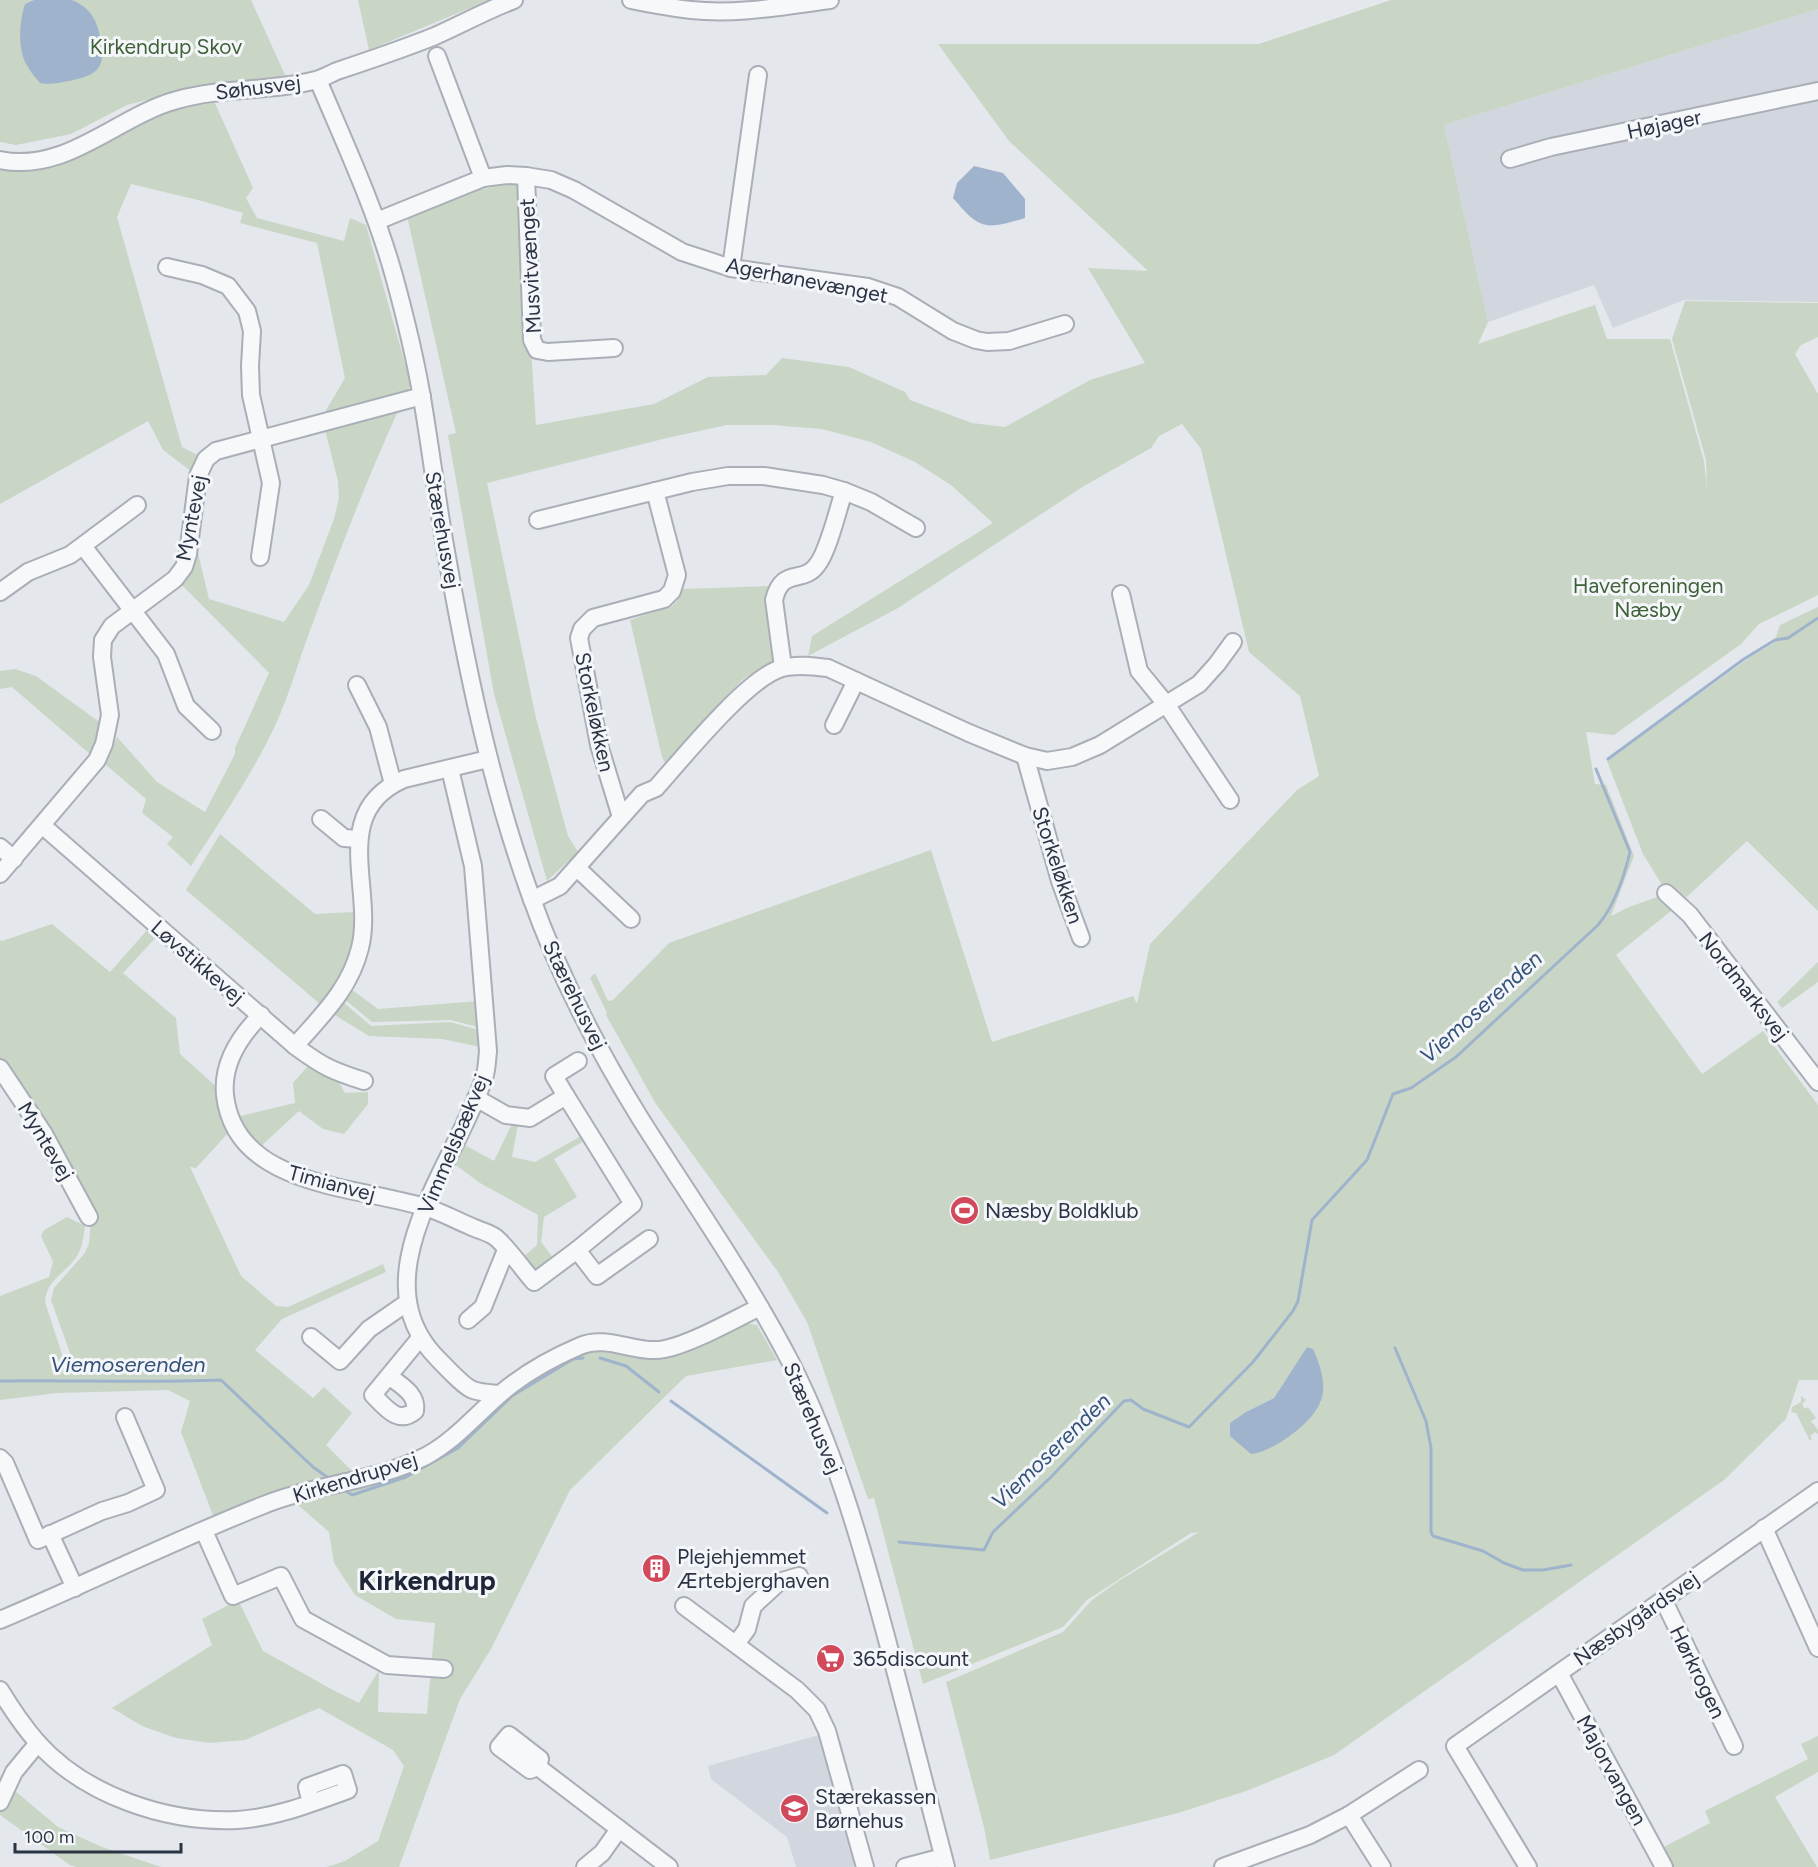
<svg xmlns="http://www.w3.org/2000/svg" width="1818" height="1867" font-family="Figtree,sans-serif">
<style>
.built{fill:#d2d6de}
.green{fill:#c9d6c5;fill-rule:evenodd}
.water{fill:#9fb4cc}
.lines{fill:none;stroke-linecap:round;stroke-linejoin:round}
.stream{stroke:#9fb4cc;stroke-width:3}
.minor-casing{stroke:#a9aeb7;stroke-width:20}
.minor{stroke:#f7f8fa;stroke-width:16}
.labels{text-anchor:middle;dominant-baseline:central;stroke-width:6;stroke-linejoin:round;paint-order:stroke}
.park-label{font-size:21px;fill:#3f6138;stroke:#f4f6f9}
.street-label{font-size:21px;fill:#2b3445;stroke:#f4f6f9}
.poi-label{font-size:21px;fill:#2b3445;stroke:#f4f6f9;text-anchor:start}
.water-label{font-size:22px;font-style:italic;fill:#34527a;stroke:#f4f6f9}
.district-label{font-size:27px;font-weight:bold;fill:#1d2536;stroke:#f4f6f9}
</style>
<rect width="100%" height="100%" fill="#e4e7ec"/>
<!-- built -->
<g class="built">
<polygon points="1818,9 1818,302 1684,300 1613,328 1594,285 1488,322 1444,125"/>
<polygon points="819,1735 854,1865 853,1867 796,1867 787,1837 711,1779 708,1766"/>
</g>
<!-- green -->
<g class="green">
<polygon points="0,0 251,0 286,77 189,89 127,105 71,134 16,145 0,142"/>
<polygon points="358,0 489,0 369,50"/>
<path d="M1391 0H1818V9L1444 125 1488 322 1478 344 1595 305 1607 339H1670L1704 461 1707 489 1706 460 1672 339 1685 301 1818 303V337L1801 345 1795 354 1818 394V595L1759 624 1741 644 1614 735 1586 732 1595 784 1606 785 1634 856 1611 916 1629 907 1663 895 1674 904 1643 854 1607 761 1752 656 1774 643 1780 625 1818 607V911L1747 841 1676 907 1616 955 1702 1074 1763 1031 1818 1105V1380H1799L1786 1419 1724 1480 1334 1755 1249 1790 1178 1813 990 1860 984 1827 946 1682 1063 1632 1092 1600 1117 1582 1199 1532 1191 1533 1087 1600 1063 1627 923 1684 874 1498 868 1499 807 1322 778 1272 656 1104 606 1015 607 1013 590 978 595 973 608 1001 613 1000 669 943 931 850 992 1042 1133 996 1137 1004 1150 944 1297 790 1319 776 1300 696 1249 652 1201 449 1182 424 1159 436 1151 448 1084 486 898 608 808 656 812 636 993 523 951 485 915 462 871 442 822 429 772 425H727L667 438 487 483 536 718 568 836 578 852 547 881 494 694 448 435 456 433 407 216 482 189 520 183 536 425 654 404 708 377 766 375 782 358 849 367 905 392 910 400 972 423 1005 427 1090 380 1145 363 1088 268 1148 271 1009 141 938 44H1259ZM1307 1348 1321 1402 1291 1436 1246 1412 1274 1398Z"/>
<polygon points="214,101 253,188 246,198 257,218 344,241 350,218 366,225 411,385 405,394 322,417 345,378 317,243 240,223 243,213 202,201 131,184 117,217 182,447 199,456 192,472 163,450 148,421 0,504 0,168 30,171 76,157 118,134 172,108"/>
<path d="M399 409C365 483 336 560 308 636 295 672 285 709 267 742 245 785 217 826 191 866L167 844 173 837 142 813 146 799 106 765 117 737 157 782 205 812 235 754V748L269 673 181 584 191 573 198 553 209 599 284 622 309 585 334 519 339 498 338 481 325 430Z"/>
<path d="M768 586 770 589 777 655C769 668 753 671 741 681L665 763 662 757 630 620 672 606 677 601 683 589Z"/>
<polygon points="15,669 36,676 102,724 100,740 91,755 12,687 0,689 0,671"/>
<path d="M220 834 315 914 354 912C354 950 344 974 320 1004L186 890Z"/>
<path d="M52 924 110 972 149 928 158 935 123 973 176 1018 180 1054 219 1089 230 1131 196 1168 190 1167 241 1276 276 1306 288 1307 383 1264 386 1272 282 1319 255 1350 313 1398 324 1387 352 1413 326 1445 364 1483 425 1462 507 1394 550 1365 591 1349 641 1353 744 1323 757 1325 777 1360 686 1376 570 1490 491 1649 460 1699 399 1867H327L345 1861 378 1841 404 1766 393 1750 319 1708 245 1740 210 1743 176 1738 142 1726 112 1708 212 1645 202 1619 238 1600 263 1651 333 1690 359 1703 379 1670 378 1712 427 1714 435 1623 396 1619 355 1595 334 1563 329 1532 282 1491 214 1518 181 1432 190 1401 168 1390 57 1393 0 1400V1296L49 1277 53 1262 41 1236 44 1230 67 1217 85 1226C84 1233 83 1243 80 1250 72 1271 46 1277 45 1302L68 1373 75 1367 51 1300 54 1288 84 1254 89 1244 91 1215 0 1062V940L2 941Z"/>
<polygon points="1818,962 1818,982 1782,1008 1777,1002"/>
<polygon points="351,989 378,1009 479,1001 481,1028 451,1020 372,1022 344,999"/>
<polygon points="342,1001 371,1026 450,1022 482,1031 481,1047 442,1039 369,1036 333,1014"/>
<polygon points="308,1066 336,1077 345,1093 368,1092 368,1104 344,1134 323,1129 299,1111 259,1148 236,1117 295,1103 293,1083"/>
<polygon points="512,1124 518,1125 512,1157 535,1162 581,1136 584,1141 554,1159 577,1197 544,1217 541,1242 554,1259 536,1272 521,1259 537,1245 538,1215 480,1183 453,1163 461,1143 494,1161"/>
<polygon points="1801,1396 1806,1400 1802,1404 1805,1409 1808,1407 1816,1418 1811,1421 1818,1430 1818,1434 1815,1432 1810,1436 1812,1439 1810,1441 1796,1413 1791,1412 1792,1407 1801,1402"/>
<polygon points="1818,1736 1818,1772 1775,1797 1817,1867 1672,1867 1664,1847 1710,1823 1705,1811 1808,1759 1801,1744"/>
<polygon points="8,1785 58,1827 102,1847 161,1867 76,1867 70,1865 0,1815 0,1805"/>
</g>
<!-- water -->
<g class="water">
<path d="M34 0H72C89 7 96 18 100 36 106 67 100 75 69 81 58 83 51 85 40 83 36 78 31 73 28 67 17 50 19 23 25 4Z"/>
<path d="M974 166 1003 173 1025 199V218C985 230 980 230 953 198L957 183Z"/>
<path d="M1307 1347 1313 1349C1320 1365 1328 1386 1320 1403 1311 1424 1273 1452 1251 1454L1230 1436V1423L1246 1412 1274 1398Z"/>
</g>
<g class="lines">
<!-- stream -->
<g class="stream">
<polyline points="1608,759 1744,659 1775,640 1788,638 1818,618"/>
<polyline points="1395,1348 1426,1421 1431,1448 1431,1532 1433,1536 1483,1551 1504,1563 1523,1570 1543,1570 1571,1565"/>
<polyline points="600,1358 626,1366 659,1392"/>
<path d="M0 1381C74 1380 147 1383 221 1380L313 1467 327 1477"/>
<polyline points="671,1401 827,1513"/>
<polyline points="346,1491 352,1495 406,1477 458,1448 512,1396 573,1359 583,1358"/>
<path d="M899 1542 984 1550 993 1532 1051 1477 1124 1401 1131 1400 1143 1409 1189 1427 1253 1362 1293 1311 1298 1301 1312 1220 1367 1160 1393 1094 1411 1088 1456 1057 1598 925C1615 905 1624 877 1630 852L1596 769"/>
</g>
<defs>
<g id="minor">
<path d="M631 0C651 4 671 8 691 10 737 15 784 6 830 0"/>
<polyline points="437,56 483,178"/>
<path d="M318 80C345 144 375 208 394 276 405 316 415 357 422 398 430 445 436 493 444 540 465 660 489 780 530 894 558 973 596 1047 640 1118 691 1199 747 1278 791 1363 833 1446 859 1536 883 1625 905 1706 925 1786 946 1867"/>
<polyline points="1510,159 1551,147 1818,91"/>
<path d="M0 160C66 174 117 116 177 100 222 87 271 92 316 80 323 78 330 74 337 71 370 60 403 49 435 36 462 24 487 10 514 0"/>
<polyline points="526,176 532,340 537,350 548,352 614,348"/>
<polyline points="377,221 483,178 507,175 526,176 551,180 574,190 682,252 731,268 868,287 898,297 953,331 976,340 987,342 1009,341 1065,324"/>
<polyline points="167,267 202,275 228,286 247,311 252,331 250,366 251,395 271,483 260,557"/>
<polyline points="731,268 758,75"/>
<polyline points="538,520 692,482 728,476 764,476 823,485 844,491 871,502 916,528"/>
<polyline points="83,546 166,654 186,706 212,731"/>
<polyline points="0,592 28,572 70,555 137,505"/>
<polyline points="1121,594 1139,671 1166,704 1230,800"/>
<path d="M783 667 774 600C782 566 803 585 817 565 828 552 838 509 844 491"/>
<polyline points="357,685 378,727 393,784"/>
<polyline points="834,725 856,681"/>
<polyline points="1025,756 1060,881 1081,938"/>
<path d="M450 769 473 866 488 1051C487 1060 487 1070 484 1078 456 1164 356 1278 439 1360 447 1368 464 1387 473 1390 481 1393 491 1393 500 1394"/>
<polyline points="621,817 599,745 579,638 582,629 593,618 664,599 672,591 677,575 655,491"/>
<polyline points="321,819 344,838 358,839"/>
<path d="M43 826 295 1046C322 1066 332 1071 364 1081"/>
<polyline points="0,847 14,859"/>
<polyline points="577,868 631,919"/>
<polyline points="0,874 97,760 104,744 110,715 102,657 103,640 112,626 175,579 184,567 188,554 198,476 206,459 216,451 422,396"/>
<polyline points="1666,893 1690,915 1818,1082"/>
<path d="M532 900 560 886 642 794 656 788C682 759 748 677 782 668 796 664 813 666 828 668L969 733 1025 756 1047 761 1072 757 1100 745 1199 684 1217 664 1233 642"/>
<path d="M261 1015C240 1036 222 1064 225 1095 235 1187 356 1186 424 1207 440 1211 455 1220 470 1226 478 1230 488 1232 495 1237 506 1245 524 1271 534 1282L577 1250 633 1204 566 1096 530 1118 506 1115 476 1098"/>
<path d="M295 1046C322 1015 350 989 360 948 375 890 328 812 404 779L488 759"/>
<polyline points="0,1068 44,1134 89,1217"/>
<polyline points="566,1096 554,1076 578,1061"/>
<polyline points="577,1250 597,1276 649,1239"/>
<polyline points="468,1320 483,1307 506,1250"/>
<polyline points="311,1337 340,1361 369,1329 408,1302"/>
<path d="M389 1376C400 1385 418 1394 415 1411 398 1425 386 1408 373 1395L420 1338"/>
<polyline points="0,1458 5,1463 38,1540 102,1511 128,1503 156,1490 125,1417"/>
<polyline points="1764,1528 1818,1648"/>
<polyline points="204,1531 233,1596 281,1576 303,1619 387,1665 444,1669"/>
<polyline points="50,1534 75,1588"/>
<polyline points="1663,1599 1734,1746"/>
<polyline points="684,1606 797,1690 817,1710 827,1731 865,1867"/>
<path d="M0 1620C88 1583 173 1541 261 1506 314 1484 375 1482 426 1456 454 1441 475 1416 499 1395 522 1375 552 1358 580 1346 608 1334 636 1355 665 1349 693 1343 733 1320 760 1307"/>
<polyline points="736,1644 747,1629 753,1606 779,1582 799,1576"/>
<polyline points="1559,1673 1664,1867"/>
<path d="M0 1690C11 1708 23 1726 37 1742 85 1796 167 1823 237 1820 275 1818 312 1803 348 1790L343 1774 307 1787 311 1803"/>
<polygon points="509,1735 540,1759 538,1767 530,1770 499,1747"/>
<polyline points="538,1767 669,1867"/>
<polyline points="0,1802 14,1772 38,1743"/>
<polyline points="1349,1815 1382,1867"/>
<polyline points="585,1867 602,1853 619,1829"/>
<polyline points="905,1867 943,1857"/>
<polyline points="1223,1867 1310,1835 1349,1815 1419,1770"/>
<polyline points="1528,1867 1455,1746 1818,1491"/>
</g>
</defs>
<!-- minor casing -->
<use href="#minor" class="minor-casing"/>
<!-- minor -->
<use href="#minor" class="minor"/>
</g>
<!-- icons -->
<defs>
<symbol id="stadium-disc" viewBox="-11 -11 22 22"><circle r="9.5" fill="#d1495b" stroke="#f4f6f9"/><path d="M0-5a6.5 5 0 1 0 0 10a6.5 5 0 1 0 0-10ZM-3.5-1.8h7v3.6h-7Z" fill="#fff"/></symbol>
<symbol id="building-disc" viewBox="-11 -11 22 22"><circle r="9.5" fill="#d1495b" stroke="#f4f6f9"/><path d="M-4-6H4V6H1V3H-1V6H-4ZM-2.5-4.3h1.7v1.8h-1.7ZM.8-4.3h1.7v1.8H.8ZM-2.5-1h1.7V.8h-1.7ZM.8-1h1.7V.8H.8Z" fill="#fff"/></symbol>
<symbol id="supermarket-disc" viewBox="-11 -11 22 22"><circle r="9.5" fill="#d1495b" stroke="#f4f6f9"/><path d="M-6-5.5h2.5l.6 2H6L4.5 2H-2.5L-4.4-4H-6ZM-1.5 3.2a1.3 1.3 0 1 0 .1 0ZM3 3.2a1.3 1.3 0 1 0 .1 0Z" fill="#fff"/></symbol>
<symbol id="school-disc" viewBox="-11 -11 22 22"><circle r="9.5" fill="#d1495b" stroke="#f4f6f9"/><path d="M0-5L7-2L0 1L-7-2ZM-4 1L0 2.5L4 1V4Q0 6-4 4Z" fill="#fff"/></symbol>
</defs>
<g fill-rule="evenodd">
<use href="#stadium-disc" x="948" y="1194" width="33" height="33"/>
<use href="#building-disc" x="640" y="1552" width="33" height="33"/>
<use href="#supermarket-disc" x="814" y="1642" width="33" height="33"/>
<use href="#school-disc" x="778" y="1792" width="33" height="33"/>
</g>
<g class="labels">
<!-- park labels -->
<g class="park-label">
<text x="166" y="46">Kirkendrup Skov</text>
<text x="1648" y="585">Haveforeningen<tspan x="1648" dy="24">Næsby</tspan></text>
</g>
<!-- street labels -->
<g class="street-label">
<text transform="translate(258 87) rotate(-7)">Søhusvej</text>
<text transform="translate(1664 124) rotate(-12)">Højager</text>
<text transform="translate(530 266) rotate(-93)">Musvitvænget</text>
<text transform="translate(807 280) rotate(11)">Agerhønevænget</text>
<text transform="translate(191 518) rotate(-79)">Myntevej</text>
<text transform="translate(443 530) rotate(80)">Stærehusvej</text>
<text transform="translate(595 712) rotate(78)">Storkeløkken</text>
<text transform="translate(1058 865) rotate(72)">Storkeløkken</text>
<text transform="translate(198 962) rotate(41)">Løvstikkevej</text>
<text transform="translate(1744 986) rotate(52)">Nordmarksvej</text>
<text transform="translate(575 995) rotate(64)">Stærehusvej</text>
<text transform="translate(46 1141) rotate(59)">Myntevej</text>
<text transform="translate(453 1144) rotate(-67)">Vimmelsbækvej</text>
<text transform="translate(332 1183) rotate(15)">Timianvej</text>
<text transform="translate(813 1418) rotate(67)">Stærehusvej</text>
<text transform="translate(355 1477) rotate(-17)">Kirkendrupvej</text>
<text transform="translate(1636 1618) rotate(-35)">Næsbygårdsvej</text>
<text transform="translate(1698 1672) rotate(64)">Hørkrogen</text>
<text transform="translate(1612 1770) rotate(61)">Majorvangen</text>
</g>
<!-- poi labels -->
<g class="poi-label">
<text x="985" y="1210">Næsby Boldklub</text>
<text x="677" y="1556">Plejehjemmet<tspan x="677" dy="24">Ærtebjerghaven</tspan></text>
<text x="852" y="1658">365discount</text>
<text x="815" y="1796">Stærekassen<tspan x="815" dy="24">Børnehus</tspan></text>
</g>
<!-- water labels -->
<g class="water-label">
<text transform="translate(1481 1007) rotate(-42)">Viemoserenden</text>
<text x="128" y="1364">Viemoserenden</text>
<text transform="translate(1051 1451) rotate(-44)">Viemoserenden</text>
</g>
<!-- district labels -->
<g class="district-label">
<text x="427" y="1580">Kirkendrup</text>
</g>
</g>
<!-- scale -->
<path d="M15 1843v9h166v-9" fill="none" stroke="#2b3445" stroke-width="3"/>
<text x="24" y="1843" font-size="18" fill="#2b3445" stroke="#f4f6f9" stroke-width="4.5" paint-order="stroke">100 m</text>
</svg>
